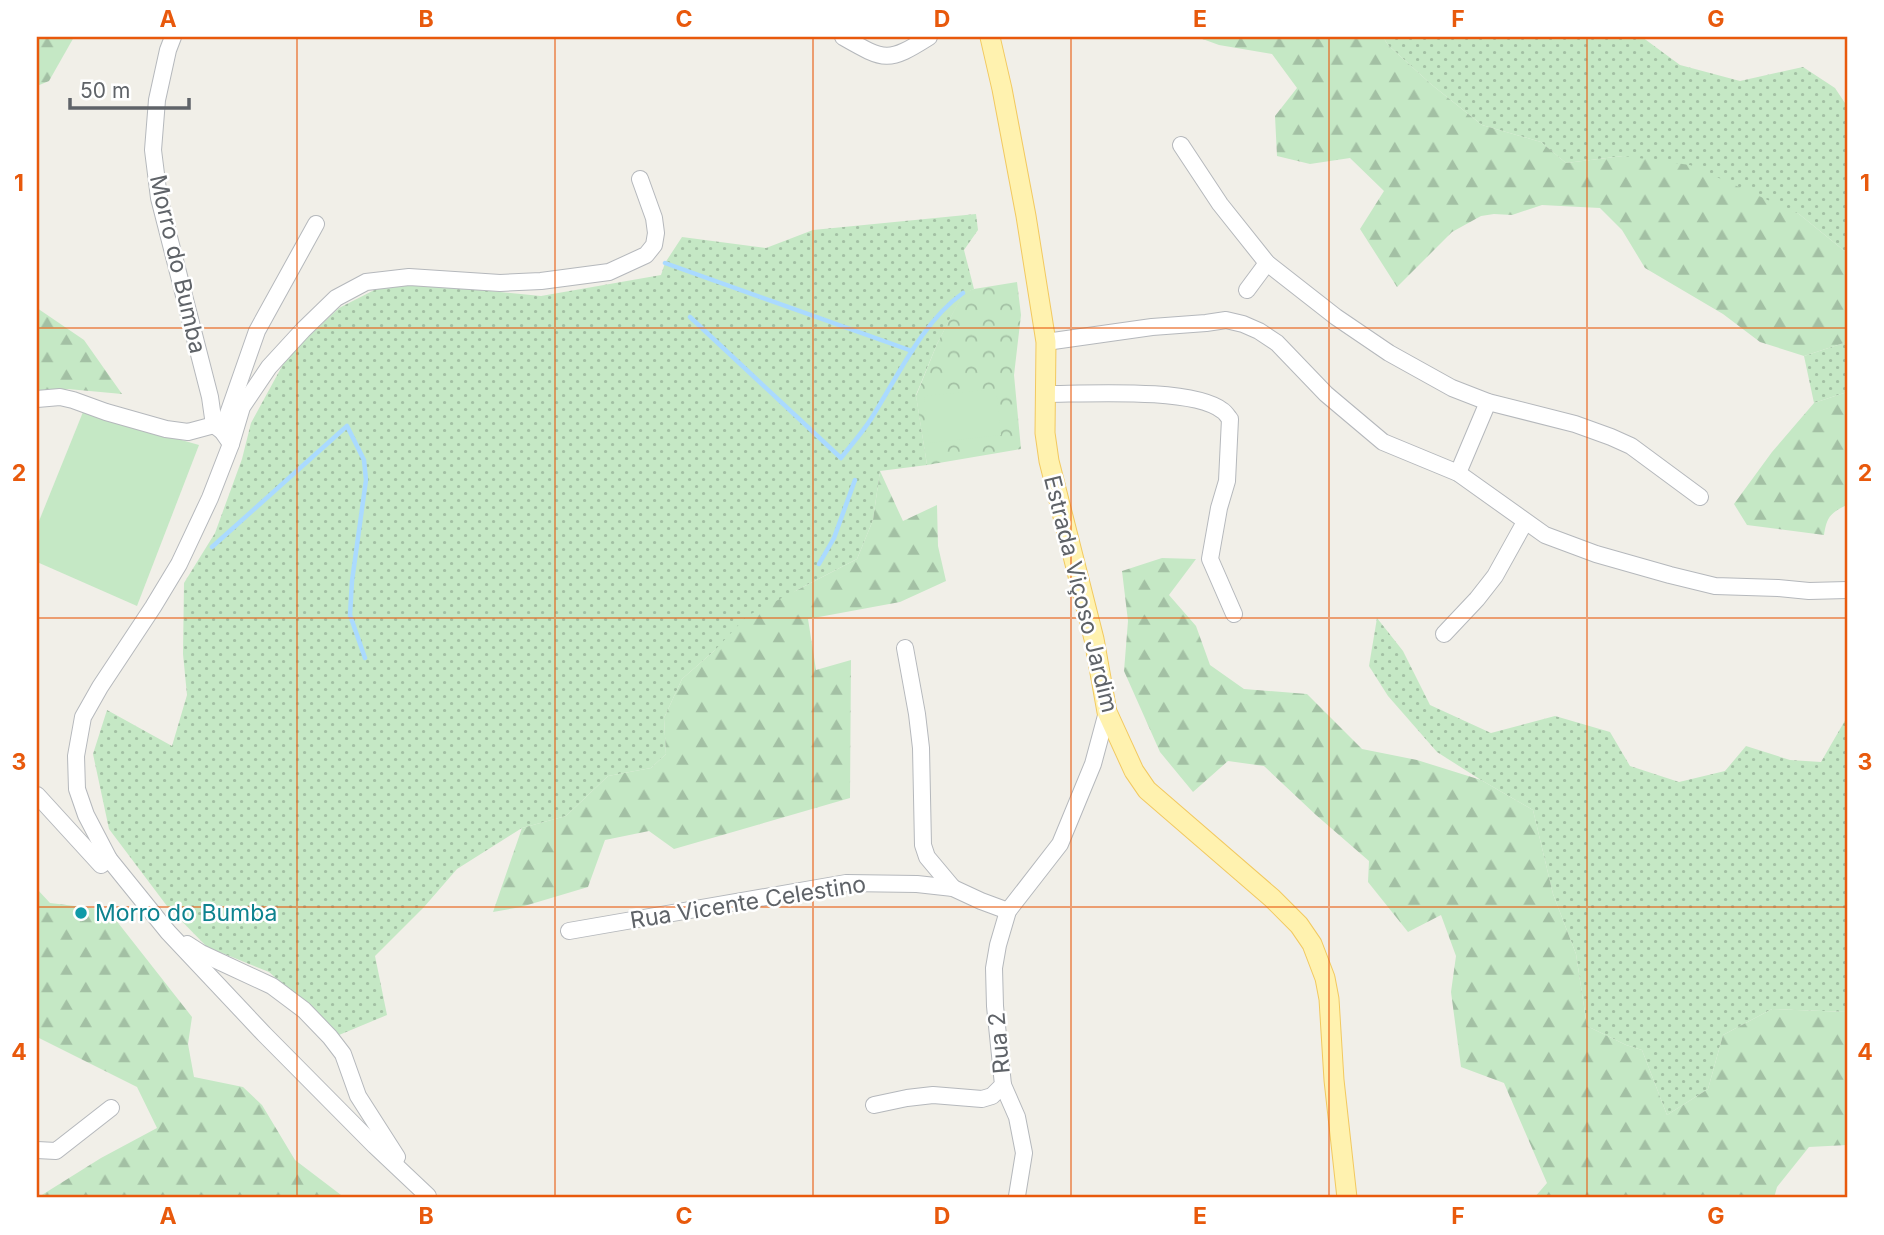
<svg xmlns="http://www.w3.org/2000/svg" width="1884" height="1235" font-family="Inter,sans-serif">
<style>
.grass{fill:url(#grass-dots)}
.forest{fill:url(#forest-firs)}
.park{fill:url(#park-crowns)}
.pitch{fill:#c5e8c5}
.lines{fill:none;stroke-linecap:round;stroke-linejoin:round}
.stream{stroke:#aadaff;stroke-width:4.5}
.minor-casing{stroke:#b5b8bc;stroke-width:18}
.major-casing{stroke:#f2c960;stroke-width:21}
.minor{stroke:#fff;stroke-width:16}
.major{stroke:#fff2af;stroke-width:19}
.grid{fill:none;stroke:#e8590c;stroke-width:2;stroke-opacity:0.55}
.culture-dot{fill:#0f9aa8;stroke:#fff;stroke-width:2.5}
.labels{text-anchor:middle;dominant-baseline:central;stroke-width:5;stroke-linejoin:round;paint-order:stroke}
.street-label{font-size:23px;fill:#5f6368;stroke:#fff}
.culture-label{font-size:23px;fill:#0d838f;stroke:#fff;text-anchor:start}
.neatline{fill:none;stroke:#e8590c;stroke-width:2.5}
.grid-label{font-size:23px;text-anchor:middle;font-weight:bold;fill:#e8590c}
</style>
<defs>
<pattern id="grass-dots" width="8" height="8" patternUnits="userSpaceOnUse" patternTransform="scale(1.75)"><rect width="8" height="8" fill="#c5e8c5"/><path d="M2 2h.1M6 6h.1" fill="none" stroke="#a3c0a4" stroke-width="1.8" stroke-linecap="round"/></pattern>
<pattern id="forest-firs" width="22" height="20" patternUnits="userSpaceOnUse" patternTransform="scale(1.75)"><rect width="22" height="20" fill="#c5e8c5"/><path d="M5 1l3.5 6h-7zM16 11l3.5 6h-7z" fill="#a3c0a4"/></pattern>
<pattern id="park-crowns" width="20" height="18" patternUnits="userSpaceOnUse" patternTransform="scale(1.75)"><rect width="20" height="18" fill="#c5e8c5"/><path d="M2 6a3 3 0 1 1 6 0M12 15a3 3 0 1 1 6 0" fill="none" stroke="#a3c0a4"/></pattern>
</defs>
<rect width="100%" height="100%" fill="#f1efe8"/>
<!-- grass -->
<g class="grass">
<polygon points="1383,37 1642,37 1680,65 1740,81 1803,67 1835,88 1847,106 1847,253 1799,214 1623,156 1566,163 1541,142 1482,125 1432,85 1388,45"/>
<polygon points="976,214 978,230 964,250 974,289 963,294 937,344 916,395 927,465 880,471 873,520 857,559 797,590 714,651 682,679 664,718 666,754 651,768 608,776 566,816 522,828 457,869 424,907 375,956 387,1015 339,1035 269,972 207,947 167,906 109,829 93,754 107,710 172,746 187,695 183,654 184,583 215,533 242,459 251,423 287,357 339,308 392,281 541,296 661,275 665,263 682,237 766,248 813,230"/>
<polygon points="1847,342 1847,392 1814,403 1804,356"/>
<polygon points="1377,618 1403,651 1430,705 1491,733 1555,716 1610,732 1630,766 1679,782 1725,771 1746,746 1790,760 1821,762 1847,717 1847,1012 1772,1009 1723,1035 1708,1089 1667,1115 1642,1050 1626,1045 1587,1026 1576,954 1553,894 1533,810 1481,780 1437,752 1388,696 1369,666"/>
</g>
<!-- forest -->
<g class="forest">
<polygon points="37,37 74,37 49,81 37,86"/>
<polygon points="1197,37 1383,37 1388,45 1432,85 1482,125 1541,142 1566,163 1623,156 1690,165 1799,214 1847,253 1847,342 1804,356 1760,342 1723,314 1645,268 1622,230 1600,208 1542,205 1512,215 1494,214 1481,216 1452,232 1397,287 1360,229 1384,191 1350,158 1310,164 1277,156 1275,116 1297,88 1272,54 1219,45"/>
<polygon points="37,308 84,340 122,394 68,389 37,393"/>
<path d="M1847 392V505C1830 513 1827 517 1824 535L1747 525 1734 504 1772 452 1814 403Z"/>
<polygon points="880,471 903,521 937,505 938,546 946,581 900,602 808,619 816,670 851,660 850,798 674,849 649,831 605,840 588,887 521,907 493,912 522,828 566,816 608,776 651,768 666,754 664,718 682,679 714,651 747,616 857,559 873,520"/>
<polygon points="1162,558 1196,559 1169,595 1196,626 1210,665 1244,689 1307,694 1362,749 1417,760 1481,780 1533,810 1553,894 1576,954 1587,1026 1626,1045 1642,1050 1667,1115 1708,1089 1723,1035 1772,1009 1847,1012 1847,1145 1809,1147 1777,1187 1774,1198 1534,1198 1547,1183 1504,1083 1461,1067 1451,992 1456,956 1441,915 1408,932 1368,882 1369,861 1316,815 1264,766 1228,761 1193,792 1160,752 1124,671 1128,621 1122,571"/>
<polygon points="37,889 50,903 108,910 192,1017 188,1044 194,1077 243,1087 262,1105 295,1160 345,1198 37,1198 101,1158 157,1128 137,1087 37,1037"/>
</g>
<!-- park -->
<polygon class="park" points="1017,282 1021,315 1014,375 1021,449 927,465 916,396 937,344 963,293 974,289"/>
<!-- pitch -->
<g class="pitch">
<polygon points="996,389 1001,435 929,443 924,396"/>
<polygon points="83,412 199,445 137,606 37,562 37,526"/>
</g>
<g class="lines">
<!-- stream -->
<g class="stream">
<polyline points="665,263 912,351"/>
<path d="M690 317 841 458C851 445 862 433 871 419 897 378 922 322 963 293"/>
<polyline points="212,547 347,426 364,460 366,480 352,581 350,615 365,658"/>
<polyline points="819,564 834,538 855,480"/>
</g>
<defs>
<g id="minor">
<polyline points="173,37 168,50 157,100 153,150 159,198 210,397 214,425 222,431 231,444"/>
<path d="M843 37C885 61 888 63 929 37"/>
<polyline points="1181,145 1220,204 1267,263 1336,317 1389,353 1452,388 1488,402 1575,424 1611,437 1631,446 1700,497"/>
<polyline points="1247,290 1267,263"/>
<polyline points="1046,342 1152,327 1206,323 1226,320 1243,324 1259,331 1277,343 1326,394 1383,442 1458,473 1545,535 1596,554 1670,575 1715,586 1778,588 1809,591 1847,590"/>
<path d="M1045 394C1085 394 1193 387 1223 411 1225 412 1229 418 1230 419L1227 481 1219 508 1210 559 1234 614"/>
<polyline points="37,399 60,397 73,400 106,412 166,429 188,432 214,425"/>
<polyline points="222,431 257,331 316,224"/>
<polyline points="1458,473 1488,402"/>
<polyline points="1444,634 1477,599 1495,576 1525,522"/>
<polyline points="905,648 917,714 921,748 923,845 927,857 953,888"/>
<polyline points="37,795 101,865 109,859"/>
<polyline points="569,931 846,883 917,884 953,888 981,901 1008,911"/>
<polyline points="187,944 201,953 272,986 304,1010 330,1037 343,1054 358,1096 397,1157"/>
<polyline points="1003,1085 1017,1117 1024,1153 1017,1196 1018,1198"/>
<polyline points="874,1105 907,1098 933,1095 982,1099 992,1096 1003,1085 995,1006 994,968 998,945 1008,911 1060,844 1093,764 1107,712"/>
<polyline points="37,1150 56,1151 111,1108"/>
<polyline points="428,1196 375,1146 264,1034 168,932 109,859 86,815 77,789 76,756 83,717 100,687 153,607 179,564 210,498 231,444 242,407 269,367 303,330 336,298 366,282 409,277 500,283 541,281 609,272 646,255 654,245 656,233 654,218 640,179"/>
</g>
<polyline id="major" points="990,37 1002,89 1026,216 1046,342 1045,433 1049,461 1094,639 1107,712 1134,771 1147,790 1272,898 1299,925 1312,944 1325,978 1329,999 1334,1080 1347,1198"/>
</defs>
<!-- minor casing -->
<use href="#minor" class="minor-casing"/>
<!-- major casing -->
<use href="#major" class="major-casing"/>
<!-- minor -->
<use href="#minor" class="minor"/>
<!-- major -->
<use href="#major" class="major"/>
</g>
<!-- grid -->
<path class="grid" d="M297 37V1198M555 37V1198M813 37V1198M1071 37V1198M1329 37V1198M1587 37V1198M37 328H1847M37 618H1847M37 907H1847"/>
<!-- markers -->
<circle class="culture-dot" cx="81" cy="913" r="7"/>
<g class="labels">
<!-- street labels -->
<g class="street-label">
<text transform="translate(178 264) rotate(77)">Morro do Bumba</text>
<text transform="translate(1081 594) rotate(76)">Estrada Viçoso Jardim</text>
<text transform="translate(748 902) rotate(-9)">Rua Vicente Celestino</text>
<text transform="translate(999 1043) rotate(-95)">Rua 2</text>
</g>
<!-- culture labels -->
<g class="culture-label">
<text x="95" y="913">Morro do Bumba</text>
</g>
</g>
<!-- border -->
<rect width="1884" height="1235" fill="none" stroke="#ffffff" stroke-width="77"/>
<!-- scale -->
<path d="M70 98v10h119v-10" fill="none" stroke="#5f6368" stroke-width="3.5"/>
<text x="80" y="98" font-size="21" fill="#5f6368" stroke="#ffffff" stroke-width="5" paint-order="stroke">50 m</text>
<rect x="38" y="38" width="1808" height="1158" class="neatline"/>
<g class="grid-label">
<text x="168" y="27">A</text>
<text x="426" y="27">B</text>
<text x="684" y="27">C</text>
<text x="942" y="27">D</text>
<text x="1200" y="27">E</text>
<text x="1458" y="27">F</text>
<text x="1716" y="27">G</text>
<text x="19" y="191">1</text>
<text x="1865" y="191">1</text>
<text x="19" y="481">2</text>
<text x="1865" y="481">2</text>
<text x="19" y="770">3</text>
<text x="1865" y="770">3</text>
<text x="19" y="1060">4</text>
<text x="1865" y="1060">4</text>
<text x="168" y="1224">A</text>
<text x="426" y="1224">B</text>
<text x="684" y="1224">C</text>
<text x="942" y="1224">D</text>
<text x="1200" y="1224">E</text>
<text x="1458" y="1224">F</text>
<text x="1716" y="1224">G</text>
</g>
</svg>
